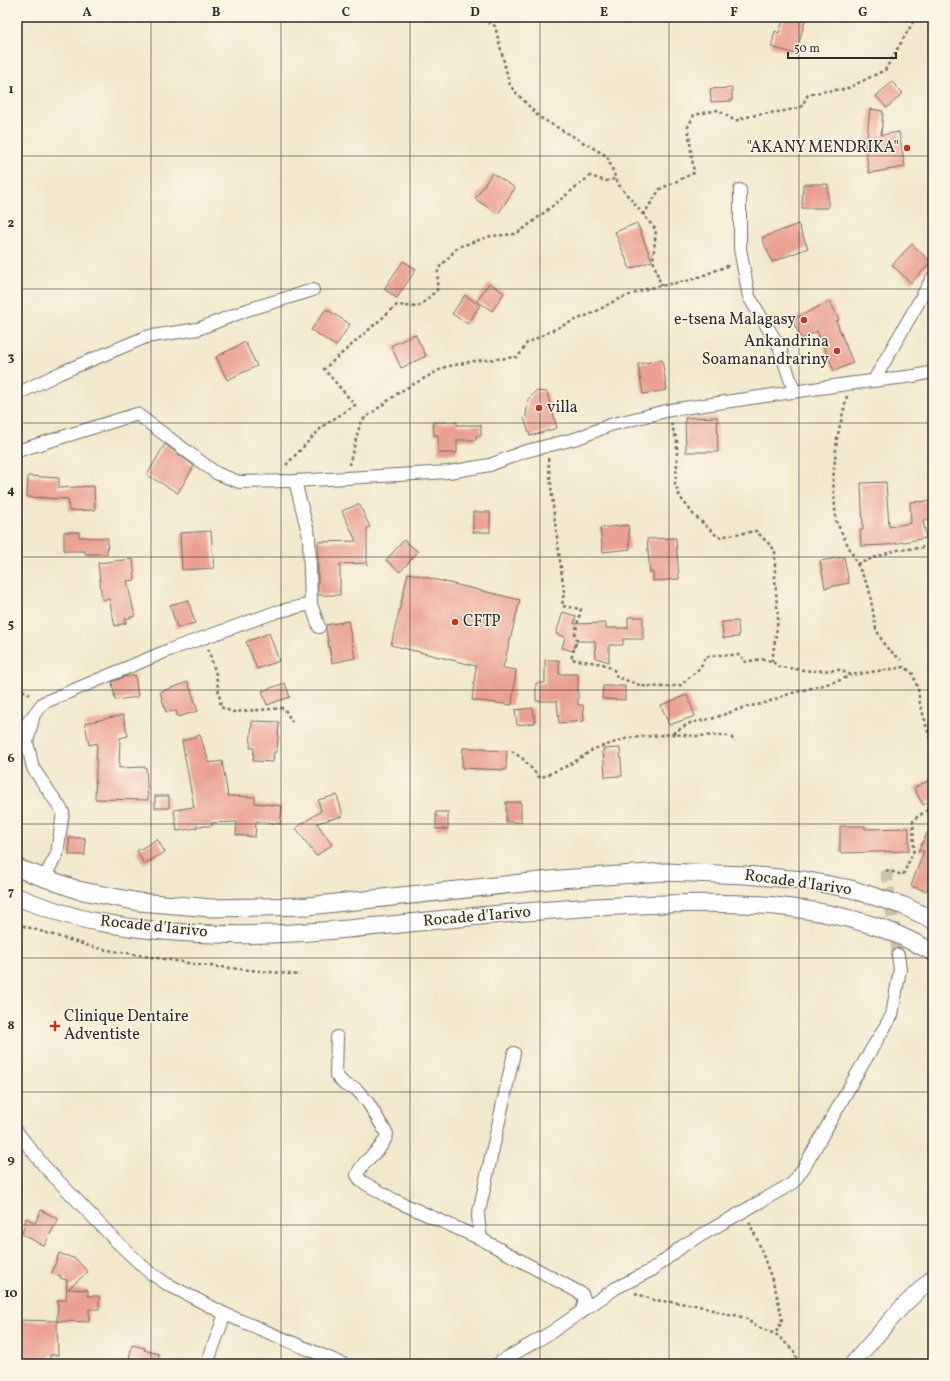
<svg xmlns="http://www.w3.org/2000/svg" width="950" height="1381" font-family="Vollkorn,serif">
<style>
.building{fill:#eaa193}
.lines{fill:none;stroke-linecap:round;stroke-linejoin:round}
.minor-tunnel{stroke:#cac2ad;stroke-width:12;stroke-dasharray:12 6;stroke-linecap:butt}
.minor-casing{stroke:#716d64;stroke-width:14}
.tertiary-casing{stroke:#716d64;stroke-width:17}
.secondary-casing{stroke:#716d64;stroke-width:19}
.path{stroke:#716d64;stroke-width:2.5;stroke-dasharray:3 3;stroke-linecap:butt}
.minor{stroke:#fff;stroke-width:12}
.tertiary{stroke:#fff;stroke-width:15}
.secondary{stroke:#fff;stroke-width:17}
.grid{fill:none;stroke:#2b2b2b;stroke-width:1;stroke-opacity:0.55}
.poi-dot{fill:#c8321e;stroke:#fcf5e5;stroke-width:1.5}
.labels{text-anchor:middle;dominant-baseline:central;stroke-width:3;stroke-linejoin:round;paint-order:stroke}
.poi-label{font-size:16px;fill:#2b2b2b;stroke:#fcf5e5;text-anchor:end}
.street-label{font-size:16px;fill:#2b2b2b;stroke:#fcf5e5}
.neatline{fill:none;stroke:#2b2b2b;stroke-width:1.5}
.grid-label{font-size:13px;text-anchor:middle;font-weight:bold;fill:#2b2b2b}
</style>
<rect width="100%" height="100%" fill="#fcf5e5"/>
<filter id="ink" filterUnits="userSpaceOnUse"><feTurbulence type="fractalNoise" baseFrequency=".025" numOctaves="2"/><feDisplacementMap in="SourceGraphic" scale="8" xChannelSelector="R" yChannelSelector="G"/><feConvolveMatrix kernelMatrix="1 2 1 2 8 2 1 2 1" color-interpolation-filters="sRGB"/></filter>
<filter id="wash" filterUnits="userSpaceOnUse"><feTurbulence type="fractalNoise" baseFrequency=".012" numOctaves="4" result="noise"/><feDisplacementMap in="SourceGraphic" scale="16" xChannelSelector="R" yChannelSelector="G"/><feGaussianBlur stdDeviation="0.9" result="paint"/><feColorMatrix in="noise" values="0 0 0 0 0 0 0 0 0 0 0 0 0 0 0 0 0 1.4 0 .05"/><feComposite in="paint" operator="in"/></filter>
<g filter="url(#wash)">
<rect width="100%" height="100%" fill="#f2e8cd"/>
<g id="blocks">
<!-- building -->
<g class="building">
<polygon points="784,17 806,17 796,54 771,47 775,31 779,33"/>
<polygon points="892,82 903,93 887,108 876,96"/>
<polygon points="732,88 732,101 711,102 710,89"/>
<polygon points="870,109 883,111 881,135 899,132 905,167 869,173 864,137 867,137"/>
<polygon points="492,173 515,188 498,214 475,199"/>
<polygon points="803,184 828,184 828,208 802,208"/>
<polygon points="637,223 652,261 630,269 615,232"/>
<polygon points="798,224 808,248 772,262 762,238"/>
<polygon points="912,244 931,262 911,283 892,265"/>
<polygon points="403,261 416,269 397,298 384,289"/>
<polygon points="489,283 504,293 492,311 477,301"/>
<polygon points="465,295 480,305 468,324 452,314"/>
<polygon points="830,301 839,320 836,321 853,363 834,371 817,331 802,339 792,320"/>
<polygon points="326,309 350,324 336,346 311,330"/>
<polygon points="415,334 426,356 401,368 391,346"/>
<polygon points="245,342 257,366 227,380 216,357"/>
<polygon points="662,360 667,390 643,394 638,364"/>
<polygon points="536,391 547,392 557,428 530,436 524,418 526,416 528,399"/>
<polygon points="717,417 718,452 686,452 685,418"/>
<polygon points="433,422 457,422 457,425 481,425 481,436 476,436 476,440 457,440 457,453 438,453 438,435 434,435"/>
<polygon points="165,444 194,466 178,493 147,475"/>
<polygon points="28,476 59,478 59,488 94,486 95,510 69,511 68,499 27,497"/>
<polygon points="886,482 889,527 911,523 910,502 933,501 933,520 923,520 926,538 887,545 861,546 860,530 863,530 861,483"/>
<polygon points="359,504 370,527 367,528 367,565 367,563 340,564 340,595 318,595 318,542 356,541 342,511"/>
<rect x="473" y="512" width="17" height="20"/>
<polygon points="628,525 630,549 603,552 600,528"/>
<polygon points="211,531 214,568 182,570 180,533"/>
<polygon points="64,532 79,532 79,537 108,538 107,554 85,554 85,551 64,551"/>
<polygon points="676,538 679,579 653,581 653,572 650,573 647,539"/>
<polygon points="404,540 418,552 400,572 386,560"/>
<polygon points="844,557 849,583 825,588 820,561"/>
<polygon points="133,559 135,580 127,581 135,616 125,619 126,623 115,626 109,599 102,600 98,563"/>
<polygon points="408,573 520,600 503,668 516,670 512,705 472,700 476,666 391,645"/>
<polygon points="188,600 195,623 177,628 170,605"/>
<polygon points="563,612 576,616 574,624 606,623 606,628 628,628 628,617 643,617 643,639 623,639 623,645 609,645 609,662 596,658 595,641 577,641 573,651 562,648 565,637 556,634"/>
<polygon points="348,621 355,658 332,663 326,630 326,625"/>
<polygon points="738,621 739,637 723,638 722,622"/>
<polygon points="269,633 279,661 257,669 246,642"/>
<polygon points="545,660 559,660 559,674 578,674 578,705 583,705 584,721 559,723 557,701 536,701 536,683 545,683"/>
<polygon points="135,675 138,697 115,700 112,682 124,677"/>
<polygon points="188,682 198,711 178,717 176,711 166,712 160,692"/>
<polygon points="285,683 290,697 267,705 262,691"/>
<polygon points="603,686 625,686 625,700 602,699"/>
<polygon points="687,695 695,716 669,725 661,705"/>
<polygon points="533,708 535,723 517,725 515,710"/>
<polygon points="123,715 128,736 120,738 119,768 146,767 148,800 95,799 97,743 89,745 85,723"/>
<polygon points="252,721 279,722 277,752 274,752 273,762 253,761 254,748 250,748"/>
<polygon points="200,735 209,763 222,761 228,796 255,797 255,803 282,806 280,824 256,821 255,837 236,835 237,822 212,823 212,826 196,826 197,828 177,831 174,810 194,807 182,741"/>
<polygon points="463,748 486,748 486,750 507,751 506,770 462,768"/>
<polygon points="620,748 622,776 605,777 603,749"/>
<polygon points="933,778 933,800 923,805 914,788"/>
<polygon points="337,795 343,816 317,823 332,845 316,856 296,828 321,811 318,800"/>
<rect x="155" y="796" width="14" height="12"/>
<rect x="506" y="802" width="15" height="20"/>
<rect x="436" y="812" width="12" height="17"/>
<polygon points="933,822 933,873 926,891 911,886 924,851 918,851"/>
<polygon points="840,826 865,826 865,829 909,828 909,851 840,853"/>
<rect x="69" y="838" width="16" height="17"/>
<polygon points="157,839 165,852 144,864 137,851"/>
<polygon points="41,1210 58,1219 44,1246 22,1234 26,1218 35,1223"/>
<polygon points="59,1253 76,1259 88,1272 68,1289 88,1290 88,1296 99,1296 99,1309 89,1309 89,1322 57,1321 58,1355 50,1355 50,1360 17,1361 17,1320 57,1321 58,1300 66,1300 67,1280 60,1278 61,1276 52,1273"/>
<polygon points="132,1345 145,1348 144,1350 159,1354 157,1364 128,1364"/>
</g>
</g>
</g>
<g filter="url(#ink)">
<use href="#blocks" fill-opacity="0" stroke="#716d64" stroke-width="1"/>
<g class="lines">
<!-- minor-tunnel -->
<polyline class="minor-tunnel" points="886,870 898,955"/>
<defs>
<g id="minor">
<polyline points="740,190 740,249 749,297 779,346 794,391"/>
<polyline points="874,380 933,277"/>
<polyline points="17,394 60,373 146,337 198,329 247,310 313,290"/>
<polyline points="17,451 137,414 216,473 239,482 295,481 449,472 490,465 523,452 578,438 610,425 670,410 847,384 914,376 933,372"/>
<polyline points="295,481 309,536 311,604 319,627"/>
<polyline points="33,718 27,742 33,768 63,812 57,854 44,878"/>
<polyline points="17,736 43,703 169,650 276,612 311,604"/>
<path d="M337 1037 336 1075 345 1085 356 1089 367 1101 387 1134C382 1153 363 1158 357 1175L361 1181 394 1200 481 1239 582 1294 585 1301 581 1313"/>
<polyline points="17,1132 44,1166 117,1242 149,1272 167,1284 225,1314 343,1364"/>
<polyline points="481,1239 478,1216 514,1053"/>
<polyline points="207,1364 225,1314"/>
<polyline points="498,1364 505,1359 550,1333 616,1288 652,1270 684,1245 793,1183 806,1164 858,1072 892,1015 900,969 898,955"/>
</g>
<polyline id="tertiary" points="852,1364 901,1308 933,1277"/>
<g id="secondary">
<polyline points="17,868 78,890 139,902 212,908 308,906 560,879 664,872 745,875 803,880 851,889 904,906 933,920"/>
<path d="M17 897C43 907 70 917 97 922 162 934 228 937 293 933 332 931 371 927 409 923 485 915 561 908 638 905 719 901 800 901 878 927 897 933 915 943 933 952"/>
</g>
</defs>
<!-- minor casing -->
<use href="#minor" class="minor-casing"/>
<!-- tertiary casing -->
<use href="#tertiary" class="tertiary-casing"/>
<!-- secondary casing -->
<use href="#secondary" class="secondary-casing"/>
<!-- path -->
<g class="path">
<polyline points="477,17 495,26 510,86 539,117 607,156 618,184 656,230 653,260 661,286"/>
<path d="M643 215 660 189 694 173 688 127 694 115 718 110 735 121C757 112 779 114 801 107L808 95 825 91 846 89 885 70 916 17"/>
<polyline points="847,396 837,438 833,480 836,521 869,588 876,629 885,646 901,660"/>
<polyline points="671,423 677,441 677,464 675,484 680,497 693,514 718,537 756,531 775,550 775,578 778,620 772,661"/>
<polyline points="548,458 554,514 564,591 562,606 581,609 575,634 577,640 571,659 603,664 614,670 617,677 642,686 666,687 681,685 701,667 705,657 719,655 741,655 744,662 762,659 772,661 779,667 812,671 840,670 851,675 905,667 913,674 918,689 920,703 931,742 933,746"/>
<polyline points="286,465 323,426 355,405 324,369 397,305 418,307 437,290 438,269 458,247 491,236 514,234 521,231 590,176 605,181 616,179"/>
<polyline points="349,465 361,421 401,391 445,367 474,361 518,357 527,343 559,327 595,312 616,300 649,288 691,280 730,265"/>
<polyline points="857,564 896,550 921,548 933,542"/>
<polyline points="208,649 216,674 221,707 232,712 284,708 292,722"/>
<polyline points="17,673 22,690 32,696"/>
<polyline points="673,733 690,723 714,718 745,707 762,704 789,694 841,680 851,675"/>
<polyline points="512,751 523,759 540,778 569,765 594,749 628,738 673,734 695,736 725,735 732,738 735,742"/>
<polyline points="886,870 903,875 914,850 913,820 933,806"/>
<polyline points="17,924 96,948 200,965 300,975"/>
<polyline points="749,1222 758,1241 776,1291 782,1319 780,1325 775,1334 777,1335 793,1350 800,1364"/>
<polyline points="635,1293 654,1300 696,1305 732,1316 736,1315 750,1320 751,1324 775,1334"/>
</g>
<!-- minor -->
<use href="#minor" class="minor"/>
<!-- tertiary -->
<use href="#tertiary" class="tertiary"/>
<!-- secondary -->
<use href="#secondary" class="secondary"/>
</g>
</g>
<!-- grid -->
<path class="grid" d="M151 17V1364M281 17V1364M410 17V1364M540 17V1364M669 17V1364M799 17V1364M17 156H933M17 289H933M17 423H933M17 557H933M17 690H933M17 824H933M17 958H933M17 1092H933M17 1225H933"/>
<!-- markers -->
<g class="poi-dot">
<circle cx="907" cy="148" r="4"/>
<circle cx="804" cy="320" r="4"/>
<circle cx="837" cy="351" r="4"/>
<circle cx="539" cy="408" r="4"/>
<circle cx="455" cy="622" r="4"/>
<path d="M53 1020h4v4h4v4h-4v4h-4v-4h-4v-4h4z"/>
</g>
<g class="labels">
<!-- poi labels -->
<g class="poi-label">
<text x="899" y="148">"AKANY MENDRIKA"</text>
<text x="796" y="320">e-tsena Malagasy</text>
<text x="829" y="342">Ankandrina<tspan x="829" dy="18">Soamanandrariny</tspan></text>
<text x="547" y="408" text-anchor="start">villa</text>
<text x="463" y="622" text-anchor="start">CFTP</text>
<text x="64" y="1017" text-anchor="start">Clinique Dentaire<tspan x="64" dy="18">Adventiste</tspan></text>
</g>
<!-- street labels -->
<g class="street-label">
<text transform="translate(798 883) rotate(8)">Rocade d'Iarivo</text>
<text transform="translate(477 917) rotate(-5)">Rocade d'Iarivo</text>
<text transform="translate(154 927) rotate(6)">Rocade d'Iarivo</text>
</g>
</g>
<!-- margin -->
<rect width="950" height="1381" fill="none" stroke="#fcf5e5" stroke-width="44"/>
<!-- scale -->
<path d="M788 52v6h108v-6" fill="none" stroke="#2b2b2b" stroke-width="2"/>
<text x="794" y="52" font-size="12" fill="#2b2b2b" stroke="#fcf5e5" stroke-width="3" paint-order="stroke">50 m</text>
<rect x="22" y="22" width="906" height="1337" class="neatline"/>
<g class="grid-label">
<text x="87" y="16">A</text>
<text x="216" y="16">B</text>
<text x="346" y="16">C</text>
<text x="475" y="16">D</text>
<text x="604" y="16">E</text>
<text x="734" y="16">F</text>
<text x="863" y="16">G</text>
<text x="11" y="93">1</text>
<text x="11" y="227">2</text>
<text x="11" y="361">3</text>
<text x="11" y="494">4</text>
<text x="11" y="628">5</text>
<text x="11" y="762">6</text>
<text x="11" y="896">7</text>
<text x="11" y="1029">8</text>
<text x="11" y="1163">9</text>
<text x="11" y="1297">10</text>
</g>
</svg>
